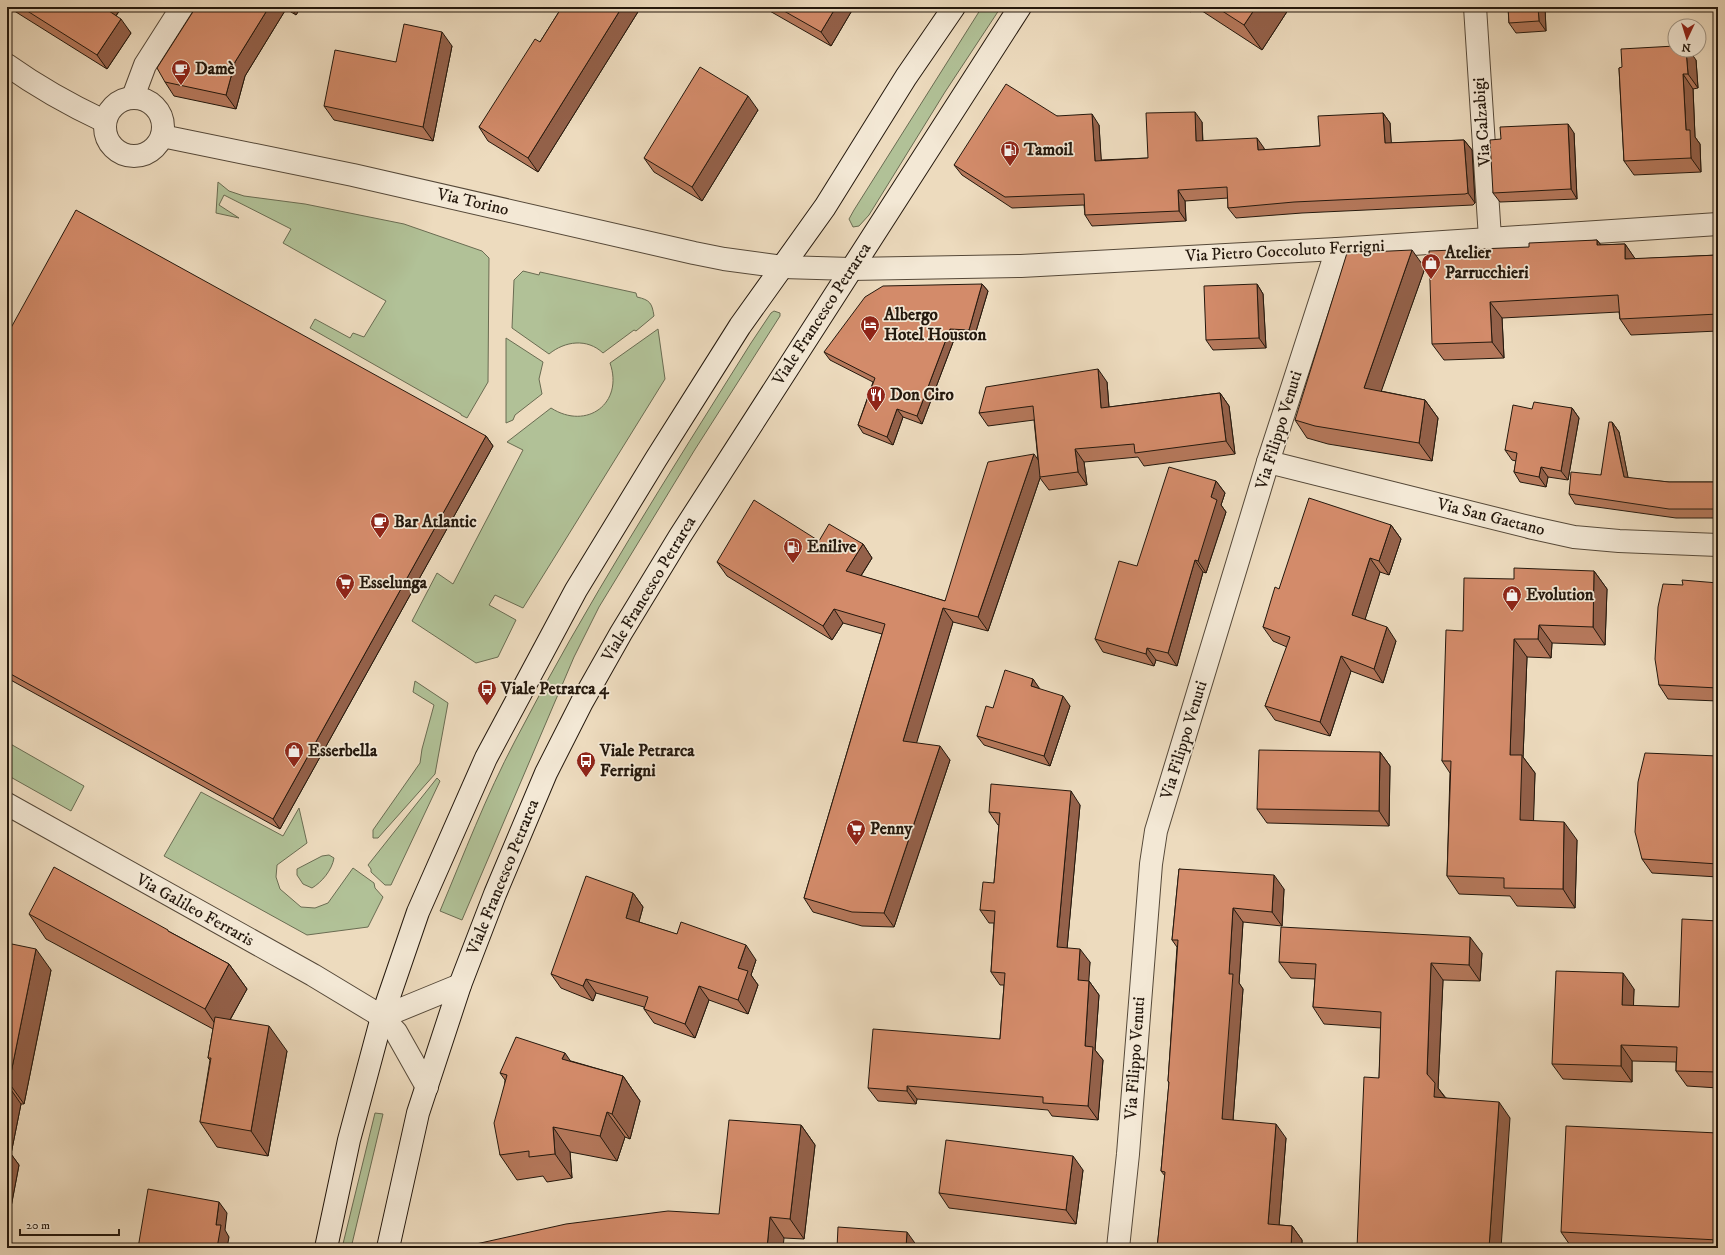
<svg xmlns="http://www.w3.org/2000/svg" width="1725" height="1255" font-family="'IM FELL DW Pica',serif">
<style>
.green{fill:#b1c197;stroke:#6a6c52}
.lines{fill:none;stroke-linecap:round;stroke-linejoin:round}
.minor-casing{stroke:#564939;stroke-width:24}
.secondary-casing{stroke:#24180d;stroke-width:24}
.minor{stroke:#f3e8d5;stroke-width:22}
.secondary{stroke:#f3e8d5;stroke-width:22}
.wall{fill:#b5785b;stroke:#24180d}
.shaded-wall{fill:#94614a;stroke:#24180d}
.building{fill:#d38b6a;stroke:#24180d}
.labels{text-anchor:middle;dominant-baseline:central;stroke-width:3.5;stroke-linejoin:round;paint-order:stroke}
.poi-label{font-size:17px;font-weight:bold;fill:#24180d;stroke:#f3e8d5;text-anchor:start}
.street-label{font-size:17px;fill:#24180d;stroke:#f3e8d5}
</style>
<rect width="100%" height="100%" fill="#eddbbe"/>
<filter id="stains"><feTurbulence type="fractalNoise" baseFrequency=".005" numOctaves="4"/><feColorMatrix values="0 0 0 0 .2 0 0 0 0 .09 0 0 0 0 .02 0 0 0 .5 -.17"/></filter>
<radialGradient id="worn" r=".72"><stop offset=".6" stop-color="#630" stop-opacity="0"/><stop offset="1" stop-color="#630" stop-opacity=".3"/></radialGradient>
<!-- green -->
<g class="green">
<polygon points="982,7 1001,7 945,92 869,215 859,226 853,227 849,219 854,210"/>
<polygon points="218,182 229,191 244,196 305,204 404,224 482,251 489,258 488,382 467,418 461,415 461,414 310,328 315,319 350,338 353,333 364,337 386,301 283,243 291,229 224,195 219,205 239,218 216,213"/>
<path d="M523 271 539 275 540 272 636 293 637 297C650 300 652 303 654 316L636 331 634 330 603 353C587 338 565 341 549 354L512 328 514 280Z"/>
<path d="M774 311 780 313V316L694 451 599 607 574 657 462 920 440 911C464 854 486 796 515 741 586 604 669 474 751 343L771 313Z"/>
<path d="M658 329 665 379 523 608 495 595 489 605 516 620 498 657 476 663 412 621 437 573 453 584 523 450 507 442 551 408C587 431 624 403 610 363Z"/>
<polygon points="506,338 543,362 539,379 542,394 515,415 513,420 506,423"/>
<polygon points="415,681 448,703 435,774 378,838 373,838 373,830 420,763 422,749 434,705 413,692"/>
<polygon points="7,742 84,786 71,811 7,775"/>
<polygon points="437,778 440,781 391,885 385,885 371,872 371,869 368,865"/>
<polygon points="201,792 283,836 299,808 307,843 277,865 276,877 280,889 301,907 315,908 328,903 353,868 374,883 375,888 383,897 368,927 307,935 164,856"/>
<path d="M329 855 334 858C332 870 322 882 312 888L303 884 297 875V869L322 856Z"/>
<polygon points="375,1113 383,1114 351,1248 342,1248"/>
</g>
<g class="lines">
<defs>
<g id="minor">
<polyline points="1475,7 1490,238"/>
<path d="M7 65C38 87 70 105 104 121"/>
<polyline points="133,97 145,65 182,7"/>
<circle cx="134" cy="127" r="29"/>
<polyline points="162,136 353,175 694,253 724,259 783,267 851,269 1021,266 1337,249 1718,224"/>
<polyline points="1268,462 1533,528 1574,537 1619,541 1718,545"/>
<polyline points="7,804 313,975 371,1010 382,1017 396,1032 427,1087"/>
<polyline points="382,1017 460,985"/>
<polyline points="1118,1248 1128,1154 1151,864 1156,831 1268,462 1337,249"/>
</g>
<g id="secondary">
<polyline points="326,1248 349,1140 382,1017 418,912 486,758 576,590 656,459 740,326 825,207 906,77 954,7"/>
<polyline points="388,1248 418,1113 460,985 495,894 546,773 582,702 621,633 680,536 1020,7"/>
</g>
</defs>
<!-- minor casing -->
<use href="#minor" class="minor-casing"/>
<!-- secondary casing -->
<use href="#secondary" class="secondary-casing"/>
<!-- minor -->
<use href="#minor" class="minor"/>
<!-- secondary -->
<use href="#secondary" class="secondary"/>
</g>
<!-- wall -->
<g class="wall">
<polygon points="8,7 122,7 116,16 131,33 107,69"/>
<polygon points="196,7 301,7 296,15 286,9 245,76 236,109 174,96 165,82"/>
<polygon points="562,7 641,7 538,172 488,141 479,127 540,42"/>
<polygon points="766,7 854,7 831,46 768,10"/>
<polygon points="1183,7 1194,7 1191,12"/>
<polygon points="1196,7 1290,7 1262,50"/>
<polygon points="1508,7 1545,7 1546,31 1516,33 1509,23"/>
<polygon points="452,46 433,141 334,120 324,106 396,62"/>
<polygon points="1696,60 1698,88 1693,89 1695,137 1700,144 1701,172 1634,175 1624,161 1619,68"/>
<polygon points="758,110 702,201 654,172 644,158"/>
<polygon points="1383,113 1390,123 1391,143 1464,140 1472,150 1475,203 1473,205 1302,213 1236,218 1228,208 1228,198 1185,201 1186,221 1092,226 1085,215 1084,205 1012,208 962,175 954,165 1057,116 1099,125 1101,160 1148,158 1202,122 1203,141 1264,148 1264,150 1320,146"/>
<polygon points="1574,133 1577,199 1500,202 1493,193 1501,139"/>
<polygon points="1597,240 1601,245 1625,244 1635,259 1718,255 1718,331 1631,335 1620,319 1619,312 1502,318 1504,358 1444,360 1432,344 1529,247"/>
<polygon points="1425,268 1381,391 1425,400 1438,418 1432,461 1328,444 1307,438 1295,420"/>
<polygon points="982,284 988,291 974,338 955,337 922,424 903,417 893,445 863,433 858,425 873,382 830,360 824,352"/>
<polygon points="1257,284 1263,294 1266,348 1213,350 1206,340"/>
<polygon points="7,335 486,436 493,446 280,829 7,678"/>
<polygon points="1107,382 1109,407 1220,393 1229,406 1235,454 1144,466 1138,457 1084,462 1087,485 1049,490 1040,478 988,631 953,622 916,743 950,760 894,927 862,926 813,912 804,898 882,634 843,623 832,640 727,576 717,562 819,541 863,544 872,558 861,576 945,601 1038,460 1034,420 988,426 979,413"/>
<polygon points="1572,408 1579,418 1568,480 1548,477 1546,487 1520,482 1514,472 1516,461 1512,460 1505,450 1532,409"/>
<polygon points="1612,422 1619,432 1628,478 1669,482 1718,482 1718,518 1676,518 1575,504 1569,494 1601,475"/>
<polygon points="1216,481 1225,493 1221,505 1226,512 1206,573 1203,572 1177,666 1156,660 1154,666 1103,652 1095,639 1137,566"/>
<polygon points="1391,525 1401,539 1389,575 1380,572 1365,619 1396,641 1383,683 1351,671 1330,736 1275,720 1265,706 1287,647 1273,641 1263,627 1279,589"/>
<polygon points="1594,571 1607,589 1605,645 1552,643 1551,658 1527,657 1523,757 1535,773 1533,821 1577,840 1575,908 1517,906 1510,896 1459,894 1447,876 1450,773 1442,761 1463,631"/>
<polygon points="1718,583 1718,701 1668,699 1659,685 1683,585"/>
<polygon points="1033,679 1039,689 1070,706 1050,766 984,745 977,736 993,708"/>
<polygon points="1380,752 1390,766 1389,826 1267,823 1257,809"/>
<polygon points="1718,756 1718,877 1652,873 1642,859"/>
<polygon points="1080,805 1067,948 1090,962 1088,981 1089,981 1099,995 1095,1050 1103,1060 1098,1120 1052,1116 1048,1110 917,1099 916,1104 878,1101 868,1088 1000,1039 1004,985 1000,985 991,972 994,923 989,923 980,910 994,883 999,825 998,825 989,812"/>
<polygon points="1179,869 1284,889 1282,926 1243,922 1239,983 1243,989 1233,1120 1286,1138 1279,1225 1292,1226 1302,1240 1302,1248 1157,1248 1165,1176 1161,1171 1169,1083 1168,1081 1177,947 1172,940"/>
<polygon points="633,893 643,907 639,922 756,960 751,975 758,985 748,1014 709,1000 695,1038 654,1023 644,1009 644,1007 596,993 593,1001 561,988 551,974"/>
<polygon points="29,914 170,932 229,964 247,989 230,1020 287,1051 268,1156 217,1147 200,1122 210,1060 208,1058 213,1029 46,939"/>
<polygon points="1718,921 1718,1088 1687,1086 1676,1071 1676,1062 1632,1061 1632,1082 1563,1079 1552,1064 1634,989 1633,1006 1679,1007"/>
<polygon points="7,943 51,970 24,1104 21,1104 11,1154 19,1165 11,1207 7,1206"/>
<polygon points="1482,953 1480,981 1443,980 1438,1088 1446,1098 1510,1118 1379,1078 1381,1028 1324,1024 1313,1007 1315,979 1291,978 1279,962"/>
<polygon points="571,1061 623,1076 640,1101 630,1139 625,1137 617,1161 570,1152 572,1178 547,1182 543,1176 517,1180 500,1155 505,1080 500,1073"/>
<polygon points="801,1125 815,1145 804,1239 784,1238 719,1214"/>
<polygon points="1718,1133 1718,1248 1572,1248 1561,1232"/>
<polygon points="1083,1170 1076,1224 949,1208 939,1193"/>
</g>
<!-- shaded-wall -->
<g class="shaded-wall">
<polygon points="103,7 122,7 112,21"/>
<polygon points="269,7 285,7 286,9 245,76 236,109 226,95 235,62"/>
<polygon points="290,7 301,7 296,15"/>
<polygon points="622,7 641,7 538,172 528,158"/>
<polygon points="836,7 854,7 831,46 821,32"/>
<polygon points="1188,7 1194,7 1191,12"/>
<polygon points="1256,7 1290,7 1262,50 1244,25"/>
<polygon points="1538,7 1545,7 1546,31 1539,21"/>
<polygon points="121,19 131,33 107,69 97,55"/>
<polygon points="442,32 452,46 433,141 423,127"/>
<polygon points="1686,50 1689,50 1696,60 1698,88 1688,74"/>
<polygon points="1683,74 1693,89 1695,137 1700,144 1701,172 1691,158 1686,130"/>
<polygon points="748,96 758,110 702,201 692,187"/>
<polygon points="1195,112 1202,122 1203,152 1196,141"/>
<polygon points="1383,113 1390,123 1392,153 1385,143"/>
<polygon points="1092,114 1099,125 1102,171 1095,161"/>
<polygon points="1568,124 1574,133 1577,199 1571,189"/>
<polygon points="1257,138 1264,148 1265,161 1258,150"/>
<polygon points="1464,140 1472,150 1475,203 1468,193"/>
<polygon points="1178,190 1185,201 1186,221 1179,211"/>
<polygon points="1597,240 1609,256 1597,245"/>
<polygon points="1625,244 1636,260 1625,259"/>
<polygon points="1412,250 1425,268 1376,406 1364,388"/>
<polygon points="982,284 988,291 974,338 969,330"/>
<polygon points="1257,284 1263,294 1266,348 1259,338"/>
<polygon points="1490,302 1502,318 1504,358 1492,342"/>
<polygon points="950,329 955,337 922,424 917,416"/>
<polygon points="1098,369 1107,382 1110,421 1101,408"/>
<polygon points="1220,393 1229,406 1235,454 1226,441"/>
<polygon points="1425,400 1438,418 1432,461 1419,443"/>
<polygon points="1572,408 1579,418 1568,480 1561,471"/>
<polygon points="897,409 903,417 893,445 887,437"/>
<polygon points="1612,422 1619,432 1630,487 1624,477"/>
<polygon points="486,436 493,446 280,829 273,819"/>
<polygon points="1075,449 1084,462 1087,485 1078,472"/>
<polygon points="1034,454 1044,468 1040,477 1040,478 988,631 978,617"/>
<polygon points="1541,467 1548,477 1546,487 1539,477"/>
<polygon points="1216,481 1225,493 1221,505 1226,512 1206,573 1198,561 1211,497"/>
<polygon points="1391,525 1401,539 1389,575 1379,561"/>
<polygon points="863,544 872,558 855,585 846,571"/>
<polygon points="1370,558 1380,572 1362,629 1352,615"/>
<polygon points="1195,560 1203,572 1177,666 1168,653"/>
<polygon points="1594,571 1607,589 1605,645 1593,627"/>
<polygon points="943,608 953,622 913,755 903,741"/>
<polygon points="834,609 843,623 832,640 823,626"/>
<polygon points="1539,625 1552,643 1551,658 1538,639"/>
<polygon points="1387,627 1396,641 1383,683 1374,669"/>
<polygon points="1514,639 1527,657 1523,757 1535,773 1533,838 1520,820 1510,755"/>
<polygon points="1147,648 1156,660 1154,666 1146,654"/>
<polygon points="1341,656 1351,671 1330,736 1320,722"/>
<polygon points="1033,679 1040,689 1031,686"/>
<polygon points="1063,696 1070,706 1050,766 1044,756"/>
<polygon points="940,746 950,760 894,927 884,913"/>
<polygon points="1380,752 1390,766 1389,826 1379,811"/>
<polygon points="1071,791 1080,805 1066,960 1057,947"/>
<polygon points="1564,822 1577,840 1575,908 1563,889"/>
<polygon points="1274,875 1284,889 1282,926 1272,912"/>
<polygon points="633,893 643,907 636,932 626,918"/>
<polygon points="1233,908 1243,922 1239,983 1243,989 1232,1133 1222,1119 1229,974"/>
<polygon points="1470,937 1482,953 1480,981 1469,965"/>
<polygon points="746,945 756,960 751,975 758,985 748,1014 738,1000 738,968"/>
<polygon points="36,949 51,970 24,1104 9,1083"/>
<polygon points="1080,949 1090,962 1088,994 1078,980"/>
<polygon points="1431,963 1443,980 1438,1088 1446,1099 1434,1097 1427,1074"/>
<polygon points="229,964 247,989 222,1034 205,1009"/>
<polygon points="1623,973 1634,989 1633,1021 1622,1005"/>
<polygon points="586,979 596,993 593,1001 583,986"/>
<polygon points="1089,981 1099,995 1095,1050 1103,1060 1098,1120 1088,1106 1085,1046"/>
<polygon points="699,986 709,1000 695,1038 685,1024"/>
<polygon points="269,1026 287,1051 268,1156 251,1131"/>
<polygon points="1621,1045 1632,1061 1632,1082 1621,1066"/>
<polygon points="565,1053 582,1078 562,1059"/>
<polygon points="623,1076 640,1101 630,1139 612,1114"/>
<polygon points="7,1084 21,1104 11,1154 19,1165 11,1207 7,1200"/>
<polygon points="907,1086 917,1099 916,1104 907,1091"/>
<polygon points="1499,1102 1510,1118 1501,1248 1489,1248"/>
<polygon points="607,1112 625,1137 617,1161 600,1136"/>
<polygon points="1276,1124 1286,1138 1278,1238 1268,1224"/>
<polygon points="801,1125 815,1145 804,1239 790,1219"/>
<polygon points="553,1127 570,1152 572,1178 555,1154"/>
<polygon points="1073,1156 1083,1170 1076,1224 1066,1210"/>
<polygon points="219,1202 227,1213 225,1230 229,1237 227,1248 217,1248 216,1225"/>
<polygon points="770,1217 784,1238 783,1248 767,1248"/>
<polygon points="1292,1226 1302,1240 1302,1248 1291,1248"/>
<polygon points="907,1232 917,1246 917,1248 906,1248"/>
</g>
<!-- building -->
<g class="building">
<polygon points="21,7 103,7 121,19 97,55"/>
<polygon points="196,7 269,7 235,62 226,95 165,82 157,68"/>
<polygon points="562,7 622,7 528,158 479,127 535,39 540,42"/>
<polygon points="777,7 836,7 821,32"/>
<polygon points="1216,7 1256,7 1244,25"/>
<polygon points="1508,7 1538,7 1539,21 1509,23"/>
<polygon points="404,24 442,32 423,127 324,106 335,50 396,62"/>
<polygon points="1675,46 1675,50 1686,50 1688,74 1683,74 1686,130 1690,130 1691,158 1624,161 1619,68 1622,67 1621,49"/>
<polygon points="700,67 748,96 692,187 644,158"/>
<polygon points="1006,84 1057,116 1092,114 1095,161 1148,158 1146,113 1195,112 1196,141 1257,138 1258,150 1320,146 1318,116 1383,113 1385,143 1464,140 1468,193 1465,194 1294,202 1228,208 1227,187 1178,190 1179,211 1085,215 1084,194 1005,197 954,165"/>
<polygon points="1568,124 1571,189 1493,193 1490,140 1501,139 1500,127"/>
<polygon points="76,210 486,436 273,819 7,672 7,335"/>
<polygon points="1597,240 1597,245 1625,244 1625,259 1718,255 1718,314 1620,319 1618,295 1490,302 1492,342 1432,344 1429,251 1529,247 1529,243"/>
<polygon points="1412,250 1364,388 1425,400 1419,443 1315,426 1295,420 1347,253"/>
<polygon points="982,284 969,330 950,329 917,416 897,409 887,437 858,425 875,378 824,352 865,297 883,286"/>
<polygon points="1257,284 1259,338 1206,340 1204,286"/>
<polygon points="1098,369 1101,408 1220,393 1226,441 1135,453 1134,444 1075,449 1078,472 1040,477 1033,406 979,413 986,387"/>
<polygon points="1534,402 1572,408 1561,471 1541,467 1539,477 1514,472 1517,453 1505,450 1513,405 1532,409"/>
<polygon points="1609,422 1612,422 1624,477 1669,482 1718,482 1718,509 1669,509 1569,494 1571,472 1601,475"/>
<polygon points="1034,454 978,617 943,608 903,741 940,746 884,913 852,912 804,898 885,624 834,609 823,626 717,562 754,500 819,541 829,524 863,544 846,571 945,601 988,462"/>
<polygon points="1169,467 1216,481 1211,497 1217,500 1198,561 1195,560 1168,653 1147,648 1146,654 1095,639 1119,561 1137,566"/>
<polygon points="1309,498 1391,525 1379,561 1370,558 1352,615 1387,627 1374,669 1341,656 1320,722 1265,706 1290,637 1263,627 1275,587 1279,589"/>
<polygon points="1514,568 1594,571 1593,627 1539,625 1538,639 1514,639 1510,755 1522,755 1520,820 1564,822 1563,889 1504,888 1504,878 1447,876 1451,761 1442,761 1446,630 1463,631 1464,578 1514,579"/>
<polygon points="1682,580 1718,583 1718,688 1659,685 1655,659 1658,607 1663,584 1683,585"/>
<polygon points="1005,670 1033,679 1031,686 1063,696 1044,756 977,736 986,706 993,708"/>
<polygon points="1259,750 1380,752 1379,811 1257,809"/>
<polygon points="1645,753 1718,756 1718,864 1642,859 1635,832 1638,782"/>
<polygon points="991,784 1071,791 1057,947 1080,949 1078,980 1089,981 1085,1046 1093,1047 1088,1106 1043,1103 1043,1097 907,1086 907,1091 868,1088 873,1029 1000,1039 1005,973 991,972 995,911 980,910 983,882 994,883 1000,813 989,812"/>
<polygon points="54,867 168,930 168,931 229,964 205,1009 29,914"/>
<polygon points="1179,869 1274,875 1272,912 1233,908 1229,974 1233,974 1222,1119 1276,1124 1268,1224 1292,1226 1291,1248 1157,1248 1165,1172 1161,1171 1169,1082 1168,1081 1178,940 1172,940"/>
<polygon points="586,876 633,893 626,918 677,934 681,922 746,945 738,968 748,971 738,1000 699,986 685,1024 644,1009 648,997 586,979 583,986 551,974"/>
<polygon points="1682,919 1718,921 1718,1072 1676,1071 1677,1047 1621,1045 1621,1066 1552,1064 1556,971 1623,973 1622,1005 1679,1007"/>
<polygon points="1281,927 1470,937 1469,965 1431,963 1427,1074 1435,1083 1434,1097 1499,1102 1489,1248 1357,1248 1364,1077 1379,1078 1381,1012 1313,1007 1316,964 1279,962"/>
<polygon points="7,943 36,949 9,1083 7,1083"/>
<polygon points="215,1017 269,1026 251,1131 200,1122 211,1058 208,1058"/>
<polygon points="516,1037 565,1053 562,1059 623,1076 612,1114 607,1112 600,1136 553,1127 555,1154 529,1157 529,1151 500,1155 494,1123 507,1075 500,1073"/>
<polygon points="729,1120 801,1125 790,1219 770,1217 767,1248 468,1248 467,1246 566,1224 668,1211 719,1214"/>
<polygon points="1566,1126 1718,1133 1718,1240 1561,1232"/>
<polygon points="946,1140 1073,1156 1066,1210 939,1193"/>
<polygon points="148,1189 219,1202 216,1225 221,1225 217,1248 138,1248"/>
<polygon points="838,1227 907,1232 906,1248 837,1248"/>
</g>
<!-- icons -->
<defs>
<symbol id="cafe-pin" viewBox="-11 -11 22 30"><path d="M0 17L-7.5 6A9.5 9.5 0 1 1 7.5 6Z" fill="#8f2418" stroke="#f3e8d5"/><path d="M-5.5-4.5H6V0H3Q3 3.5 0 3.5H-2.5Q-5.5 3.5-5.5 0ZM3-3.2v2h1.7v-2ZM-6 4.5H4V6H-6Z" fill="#fff"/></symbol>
<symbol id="fuel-pin" viewBox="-11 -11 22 30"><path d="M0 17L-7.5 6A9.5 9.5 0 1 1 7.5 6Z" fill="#8f2418" stroke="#f3e8d5"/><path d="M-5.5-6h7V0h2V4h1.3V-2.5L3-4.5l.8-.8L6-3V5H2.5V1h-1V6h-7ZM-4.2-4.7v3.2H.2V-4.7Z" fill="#fff"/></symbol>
<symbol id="shop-pin" viewBox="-11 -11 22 30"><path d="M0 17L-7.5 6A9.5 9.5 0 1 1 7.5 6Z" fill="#8f2418" stroke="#f3e8d5"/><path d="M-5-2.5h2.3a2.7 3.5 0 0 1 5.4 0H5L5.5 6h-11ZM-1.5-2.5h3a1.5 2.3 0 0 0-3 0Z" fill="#fff"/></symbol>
<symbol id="hotel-pin" viewBox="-11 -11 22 30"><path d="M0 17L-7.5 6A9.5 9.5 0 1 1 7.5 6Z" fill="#8f2418" stroke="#f3e8d5"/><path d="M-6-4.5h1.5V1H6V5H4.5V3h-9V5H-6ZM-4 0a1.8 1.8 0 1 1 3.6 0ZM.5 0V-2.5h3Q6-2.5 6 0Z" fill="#fff"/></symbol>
<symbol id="restaurant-pin" viewBox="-11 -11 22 30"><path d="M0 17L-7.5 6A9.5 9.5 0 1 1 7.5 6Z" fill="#8f2418" stroke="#f3e8d5"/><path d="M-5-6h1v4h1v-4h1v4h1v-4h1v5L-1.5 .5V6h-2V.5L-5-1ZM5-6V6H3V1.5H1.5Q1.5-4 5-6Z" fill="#fff"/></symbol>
<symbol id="supermarket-pin" viewBox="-11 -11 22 30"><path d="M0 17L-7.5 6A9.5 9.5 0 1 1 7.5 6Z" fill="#8f2418" stroke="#f3e8d5"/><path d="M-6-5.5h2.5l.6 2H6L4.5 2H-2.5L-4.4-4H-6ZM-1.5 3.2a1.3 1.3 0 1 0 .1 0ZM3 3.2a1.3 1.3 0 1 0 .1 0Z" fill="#fff"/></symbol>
<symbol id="bus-pin" viewBox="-11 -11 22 30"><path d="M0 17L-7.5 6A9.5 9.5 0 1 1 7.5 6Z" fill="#8f2418" stroke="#f3e8d5"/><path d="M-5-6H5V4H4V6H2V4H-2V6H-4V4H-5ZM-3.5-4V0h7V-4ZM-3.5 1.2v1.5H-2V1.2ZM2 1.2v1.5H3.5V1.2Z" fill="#fff"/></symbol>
</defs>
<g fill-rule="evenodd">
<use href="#cafe-pin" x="170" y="58" width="22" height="30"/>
<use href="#fuel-pin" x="999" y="139" width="22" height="30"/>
<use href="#shop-pin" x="1420" y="252" width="22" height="30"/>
<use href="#hotel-pin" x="859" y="314" width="22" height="30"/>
<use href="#restaurant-pin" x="865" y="384" width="22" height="30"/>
<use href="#cafe-pin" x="369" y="511" width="22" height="30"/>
<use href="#fuel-pin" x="782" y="536" width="22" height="30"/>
<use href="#supermarket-pin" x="334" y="572" width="22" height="30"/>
<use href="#shop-pin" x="1501" y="584" width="22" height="30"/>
<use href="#bus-pin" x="476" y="678" width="22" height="30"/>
<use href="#shop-pin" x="283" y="740" width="22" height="30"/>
<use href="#bus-pin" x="575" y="750" width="22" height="30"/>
<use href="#supermarket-pin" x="845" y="818" width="22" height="30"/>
</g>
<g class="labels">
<!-- poi labels -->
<g class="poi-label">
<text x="195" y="69">Damè</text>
<text x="1024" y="150">Tamoil</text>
<text x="1445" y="253">Atelier<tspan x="1445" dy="20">Parrucchieri</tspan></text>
<text x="884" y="315">Albergo<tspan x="884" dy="20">Hotel Houston</tspan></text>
<text x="890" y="395">Don Ciro</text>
<text x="394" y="522">Bar Atlantic</text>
<text x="807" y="547">Enilive</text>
<text x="359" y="583">Esselunga</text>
<text x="1526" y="595">Evolution</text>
<text x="501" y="689">Viale Petrarca 4</text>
<text x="308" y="751">Esserbella</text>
<text x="600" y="751">Viale Petrarca<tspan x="600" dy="20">Ferrigni</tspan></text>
<text x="870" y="829">Penny</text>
</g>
<!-- street labels -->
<g class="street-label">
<text transform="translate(1482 122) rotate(-94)">Via Calzabigi</text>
<text transform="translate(473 202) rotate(13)">Via Torino</text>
<text transform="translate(1285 251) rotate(-3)">Via Pietro Coccoluto Ferrigni</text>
<text transform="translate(822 314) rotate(-57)">Viale Francesco Petrarca</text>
<text transform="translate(1279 430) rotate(-73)">Via Filippo Venuti</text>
<text transform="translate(1491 517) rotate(14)">Via San Gaetano</text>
<text transform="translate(649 589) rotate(-59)">Viale Francesco Petrarca</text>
<text transform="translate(1184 740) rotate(-73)">Via Filippo Venuti</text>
<text transform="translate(503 877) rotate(-68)">Viale Francesco Petrarca</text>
<text transform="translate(195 910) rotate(29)">Via Galileo Ferraris</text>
<text transform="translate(1135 1058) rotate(-86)">Via Filippo Venuti</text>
</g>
</g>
<!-- margin -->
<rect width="1725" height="1255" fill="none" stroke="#eddbbe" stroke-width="24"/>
<rect x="8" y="8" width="1709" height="1239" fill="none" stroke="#24180d" stroke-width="2"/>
<rect x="12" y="12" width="1701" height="1231" fill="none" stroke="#24180d"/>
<!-- north arrow -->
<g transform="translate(1687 38) rotate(184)"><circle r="19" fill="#f3e8d5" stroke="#a09585"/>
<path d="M0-3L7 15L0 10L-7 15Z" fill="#8f2418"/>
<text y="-6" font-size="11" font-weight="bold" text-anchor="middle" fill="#24180d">N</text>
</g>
<!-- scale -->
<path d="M20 1229v6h99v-6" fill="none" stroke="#24180d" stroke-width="2"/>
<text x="26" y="1229" font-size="12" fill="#24180d" stroke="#f3e8d5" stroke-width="3" paint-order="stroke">20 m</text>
<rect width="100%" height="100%" filter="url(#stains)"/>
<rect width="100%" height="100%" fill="url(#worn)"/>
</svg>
